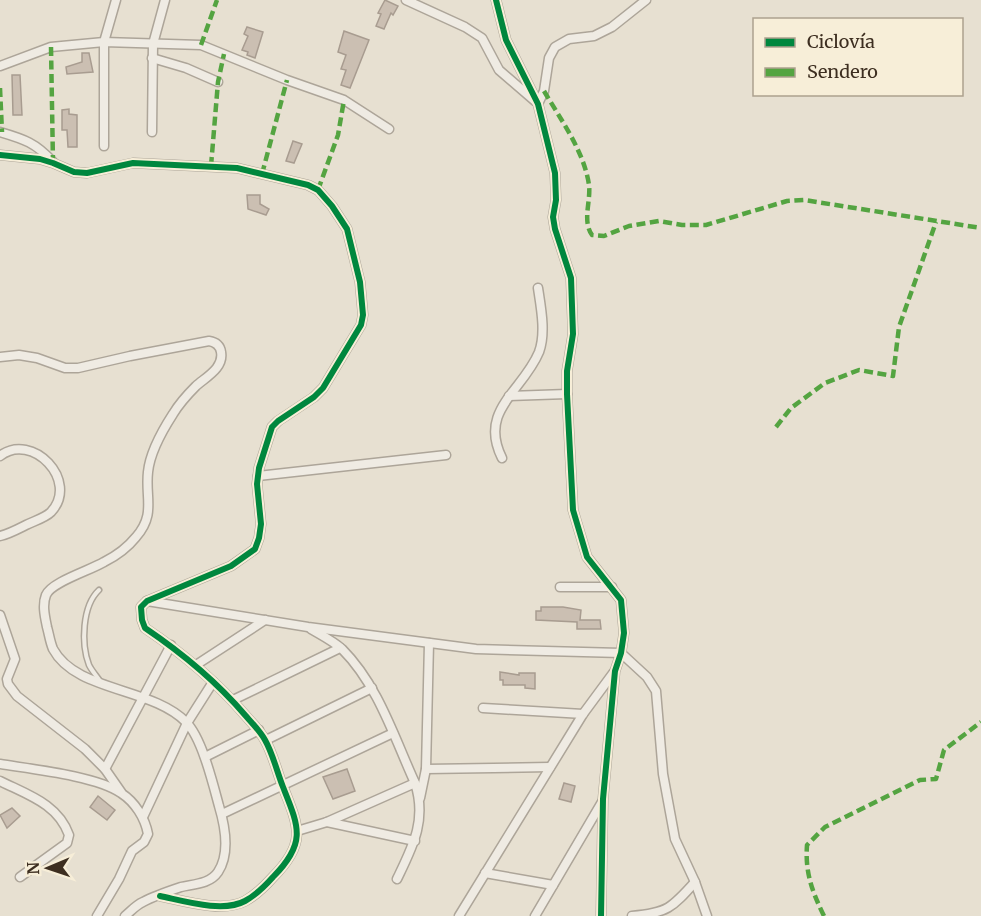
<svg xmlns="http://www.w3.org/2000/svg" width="981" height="916" font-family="Merriweather,serif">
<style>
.building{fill:#cbbfb2;stroke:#a89c90;stroke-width:1.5}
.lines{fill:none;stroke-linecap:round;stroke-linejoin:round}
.service-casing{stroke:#ada599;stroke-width:7}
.minor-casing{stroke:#ada599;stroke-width:11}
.service{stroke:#efebe3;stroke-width:4}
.minor{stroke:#efebe3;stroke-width:8}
.quiet{stroke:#54a441;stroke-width:4.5;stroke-dasharray:9 4.5;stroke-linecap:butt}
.cycleway-casing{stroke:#f7eed8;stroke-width:10}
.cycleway{stroke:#00873e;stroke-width:6}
</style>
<rect width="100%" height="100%" fill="#e7e0d1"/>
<!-- building -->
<g class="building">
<polygon points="385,0 398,6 393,15 391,13 384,29 376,26 381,14 378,13"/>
<polygon points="247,27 263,32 255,58 247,55 248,52 242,50 248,36 244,34"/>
<polygon points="344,31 369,40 350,88 341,85 346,70 341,69 346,55 338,52"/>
<polygon points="82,53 89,53 93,72 67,74 66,67 82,62"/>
<polygon points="12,75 20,75 22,115 13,115"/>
<polygon points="69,109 69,114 77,115 77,147 68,147 67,130 62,130 62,110"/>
<polygon points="293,141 302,144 294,163 286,161"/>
<polygon points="247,195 260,195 260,204 269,209 266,215 248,209"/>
<polygon points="541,607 563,607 581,610 580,620 600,620 601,629 577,629 577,622 536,620 536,611 541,611"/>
<polygon points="500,672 519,675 519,673 535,673 535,689 525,688 525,685 503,685 503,680 500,680"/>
<polygon points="347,769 355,791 333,799 323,777"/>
<polygon points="564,783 575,786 571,802 559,799"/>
<polygon points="98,796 115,810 107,820 90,807"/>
<polygon points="12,808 20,816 7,828 0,815"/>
</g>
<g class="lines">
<defs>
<path id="service" d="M99 590C82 606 81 644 89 665 92 671 96 675 100 681"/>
<g id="minor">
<polyline points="406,0 465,27 482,38 499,70 535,101"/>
<polyline points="496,0 506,40 538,104 555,173 556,200 553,217 555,229 571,278 573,334 567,371 567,394 573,510 587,557 621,600 624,633 621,653 615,671 603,799 601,916"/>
<polyline points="152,58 186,68 218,82"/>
<polyline points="0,66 51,47 104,42 201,45 287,80 344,100 389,129"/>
<polyline points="538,104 544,91 549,58 555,47 569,39 594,36 612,27 646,0"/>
<path d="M0 132C24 139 36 143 53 162"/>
<polyline points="152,132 153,44 165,0"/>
<polyline points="104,146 104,42 116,0"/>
<path d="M0 155 40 159 53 163 74 172 87 173 133 163 237 168 308 185 318 190 332 206 347 229 360 282 363 315 361 325 323 388 314 397 278 421 272 427 259 468 257 484 261 524 259 538 255 549 231 566 147 601 141 607 142 620 145 628C182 653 216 681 245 715 252 723 260 731 265 740 273 754 277 772 283 787 299 827 307 843 273 877 265 886 256 895 245 901 223 913 184 901 160 896"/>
<path d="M0 357 19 355 37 358 65 368H78L130 356 209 341C215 342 220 345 221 352 224 368 206 377 196 386 187 395 179 404 173 414 162 431 150 452 148 472 145 498 156 514 136 537 128 547 116 556 104 562 91 570 51 582 46 595 42 605 45 617 47 627 49 634 50 642 53 649 76 692 152 687 186 722 202 738 213 784 219 806 225 826 230 854 218 872 210 884 194 884 181 887 169 891 154 896 143 902 136 905 131 911 125 916"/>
<polyline points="509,396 567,394"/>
<path d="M0 456C32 431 80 481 51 512 45 518 34 521 26 525 18 529 9 534 0 536"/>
<path d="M502 458C478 410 523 391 539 352 546 333 541 308 538 288"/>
<polyline points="258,476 446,455"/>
<polyline points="560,587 612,587"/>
<polyline points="147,601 308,627 476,649 621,653 647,677 656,691 663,774 675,839 695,882 707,916"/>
<polyline points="0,615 15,659 7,679 8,684 17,696 85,749 105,769 121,792"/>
<path d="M311 629C321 635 333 641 342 649 378 685 394 737 415 783 427 820 413 846 397 879"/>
<polyline points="196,665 265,620"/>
<polyline points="233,700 340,648"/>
<polyline points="483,708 583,714"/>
<polyline points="266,740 372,688"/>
<polyline points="205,757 259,730"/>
<path d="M0 764C31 769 97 776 121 793 135 802 145 818 148 834L144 842 132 851 119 879 97 916"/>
<polyline points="105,769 171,645"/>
<polyline points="426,769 550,767"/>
<path d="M0 781C28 795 58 804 69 835L67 843 20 877"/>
<polyline points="420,798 426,769 429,643"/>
<polyline points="222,814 393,733"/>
<polyline points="143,817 187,723 213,682"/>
<polyline points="327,822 415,841"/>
<polyline points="297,831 327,822 415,783"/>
<polyline points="485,873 553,885"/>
<polyline points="459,916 583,714 614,672"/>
<polyline points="535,916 602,802"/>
<path d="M632 916C667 913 672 908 695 882"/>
</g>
</defs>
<!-- service casing -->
<use href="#service" class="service-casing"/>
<!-- minor casing -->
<use href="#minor" class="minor-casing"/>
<!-- service -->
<use href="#service" class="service"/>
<!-- minor -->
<use href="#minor" class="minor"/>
<!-- quiet -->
<g class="quiet">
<polyline points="201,45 217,0"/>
<polyline points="51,47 53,163"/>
<polyline points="0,88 2,132"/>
<path d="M544 91C561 120 584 151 589 185 591 201 582 221 592 235L604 236 629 226 659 221 682 225H706L787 201 804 200 981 228"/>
<polyline points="211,166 218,82 224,54"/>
<polyline points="262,174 287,80"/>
<polyline points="318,190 338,135 344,100"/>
<polyline points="776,427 791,408 825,383 859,370 893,376 899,327 936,222"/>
<path d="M824 916C812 891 805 873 807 845L825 827 920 780 936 779 944 750 981 722"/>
</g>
<defs>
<g id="cycleway">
<polyline points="496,0 506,40 538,104 555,173 556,200 553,217 555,229 571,278 573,334 567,371 567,394 573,510 587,557 621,600 624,633 621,653 615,671 603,799 601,916"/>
<path d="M0 155 40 159 53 163 74 172 87 173 133 163 237 168 308 185 318 190 332 206 347 229 360 282 363 315 361 325 323 388 314 397 278 421 272 427 259 468 257 484 261 524 259 538 255 549 231 566 147 601 141 607 142 620 145 628C182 653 216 681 245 715 252 723 260 731 265 740 273 754 277 772 283 787 299 827 307 843 273 877 265 886 256 895 245 901 223 913 184 901 160 896"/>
</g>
</defs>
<!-- cycleway casing -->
<use href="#cycleway" class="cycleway-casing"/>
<!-- cycleway -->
<use href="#cycleway" class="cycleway"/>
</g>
<!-- legend -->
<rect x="753" y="18" width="210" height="78" fill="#f7eed8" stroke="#ada18e" stroke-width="1.5"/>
<rect x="765" y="38" width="30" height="9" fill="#00873e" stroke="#ada18e" stroke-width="1.5"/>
<text x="807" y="48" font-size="18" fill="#3d2e20">Ciclovía</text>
<rect x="765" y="68" width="30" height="9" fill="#54a441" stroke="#ada18e" stroke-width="1.5"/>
<text x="807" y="78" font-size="18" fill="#3d2e20">Sendero</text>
<!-- north arrow -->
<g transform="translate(48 868) rotate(268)" stroke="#f7eed8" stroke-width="4.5" paint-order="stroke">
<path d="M0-4.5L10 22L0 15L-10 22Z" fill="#3d2e20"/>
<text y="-9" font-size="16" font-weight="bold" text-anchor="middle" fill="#3d2e20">N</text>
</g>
</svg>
